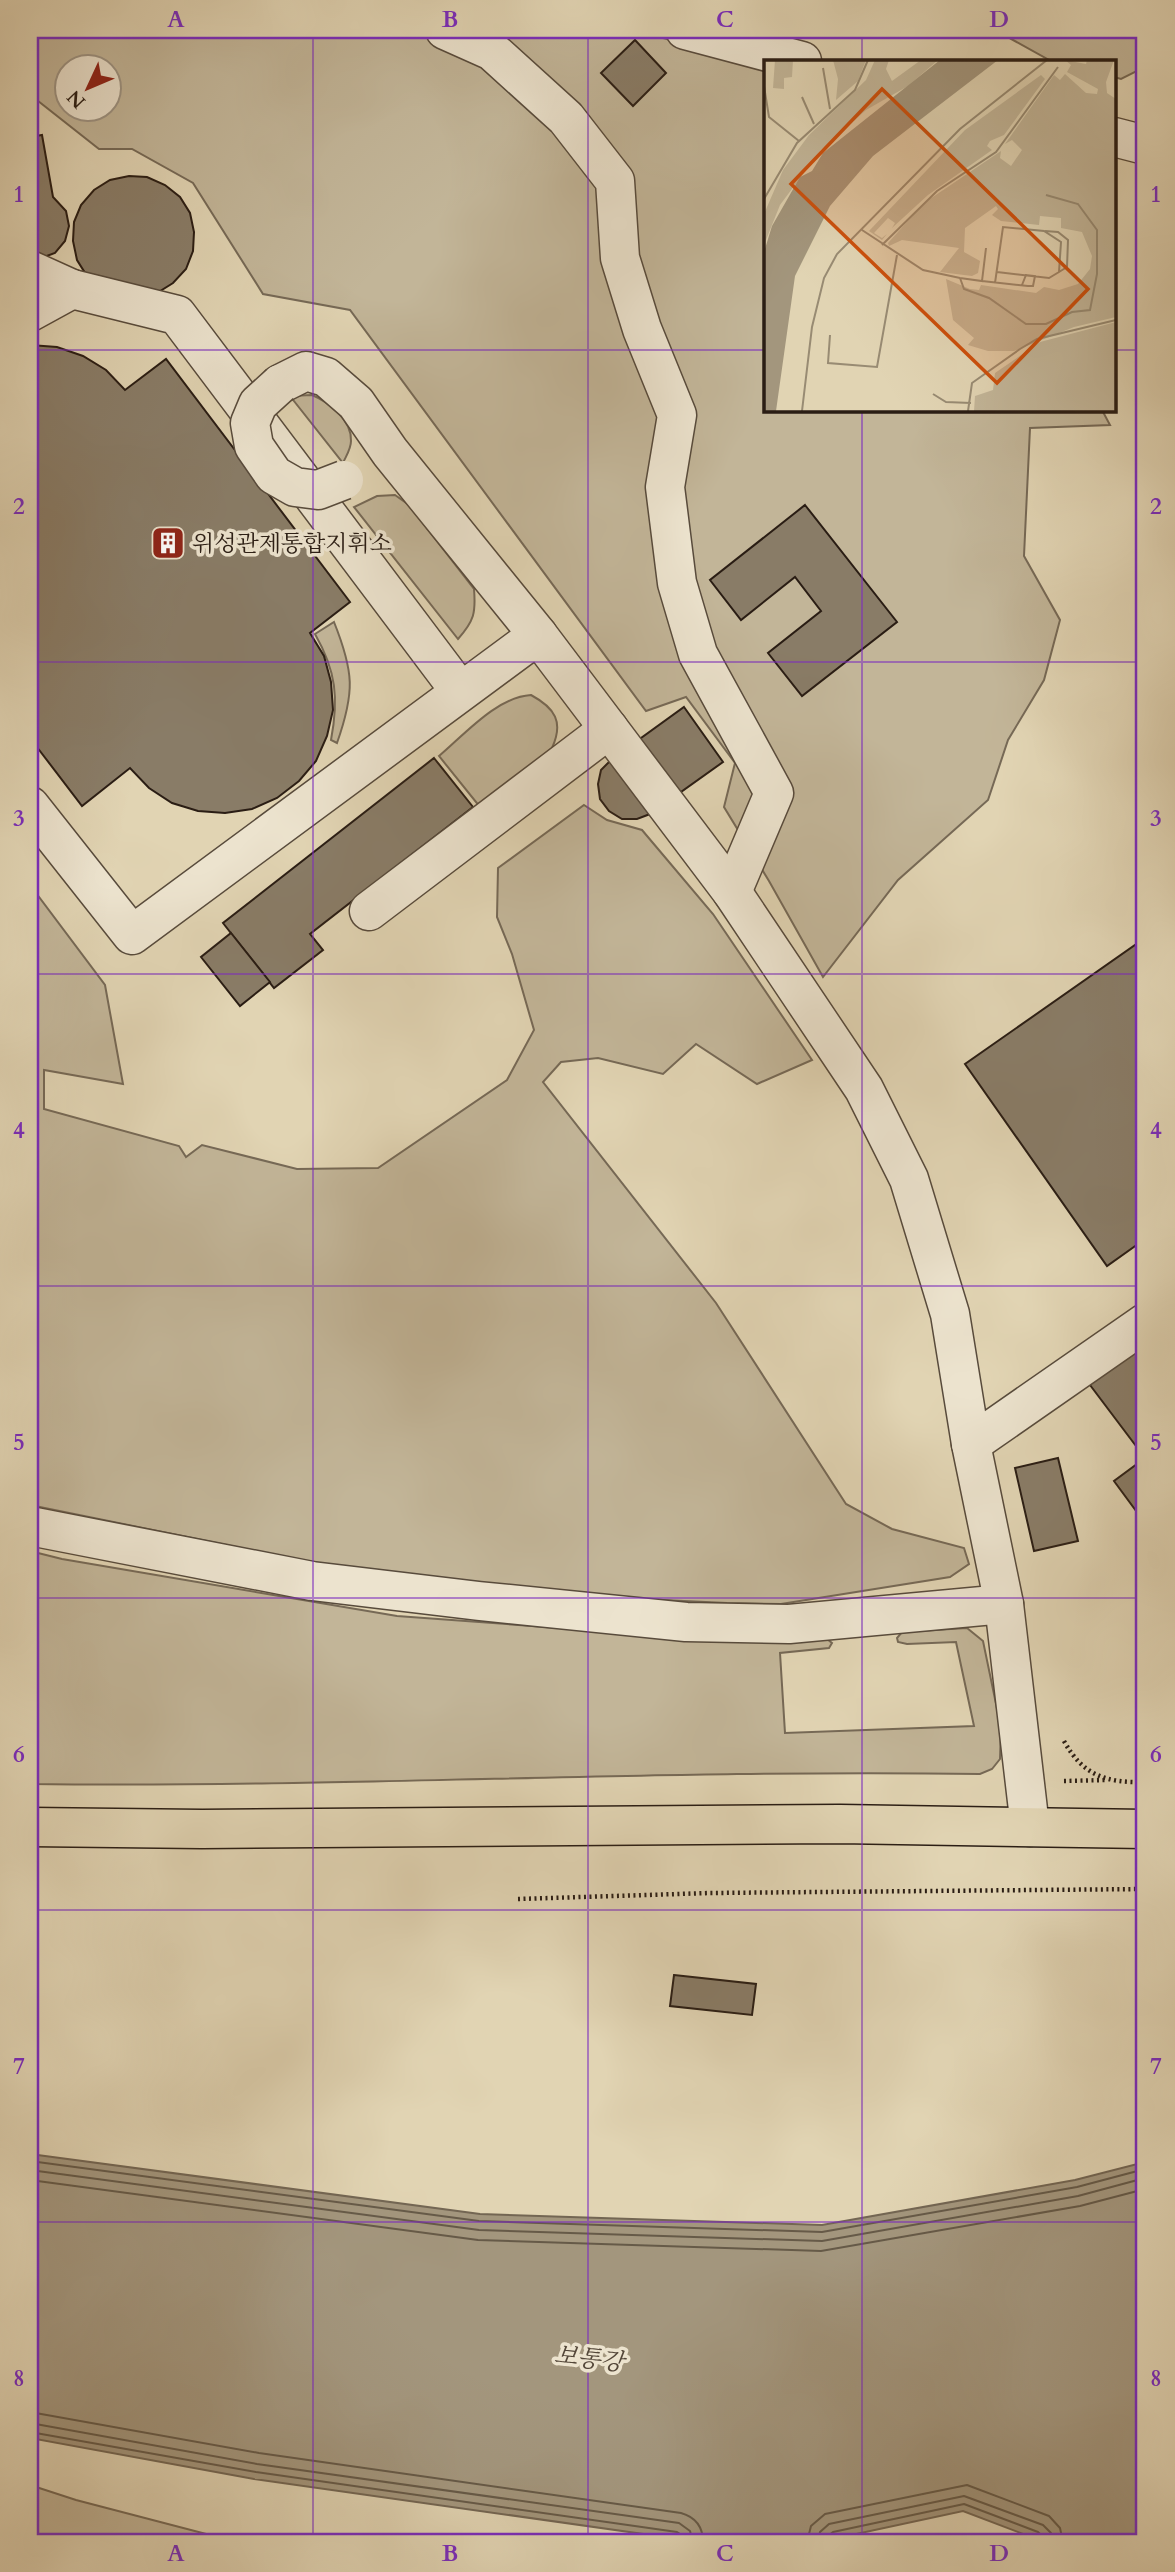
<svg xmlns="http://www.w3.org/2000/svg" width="1175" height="2572" font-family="Cardo,'Noto Serif KR',serif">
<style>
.green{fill:#c2b598;stroke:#766956;stroke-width:2;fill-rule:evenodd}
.water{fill:#a3967d;stroke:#736653;stroke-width:2}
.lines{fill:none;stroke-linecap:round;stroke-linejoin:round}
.shore{stroke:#665a48;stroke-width:2}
.building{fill:#897c67;stroke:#2a1d14;stroke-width:2}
.minor-casing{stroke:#584b3c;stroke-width:41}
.major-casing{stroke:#2a1d14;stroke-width:41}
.path{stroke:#2a1d14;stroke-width:4.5;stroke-dasharray:2 3.5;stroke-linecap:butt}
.minor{stroke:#ece3ce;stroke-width:38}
.major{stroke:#e1d4b3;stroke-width:38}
.minor-bridge-casing{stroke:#584b3c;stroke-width:41;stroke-linecap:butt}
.minor-bridge{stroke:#ece3ce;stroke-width:38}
.grid{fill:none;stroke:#7b2cbf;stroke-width:2;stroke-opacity:0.55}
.labels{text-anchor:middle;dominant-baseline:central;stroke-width:7;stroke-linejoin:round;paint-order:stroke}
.poi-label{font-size:23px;fill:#2a1d14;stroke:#ece3ce;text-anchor:start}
.water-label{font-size:24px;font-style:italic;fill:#544739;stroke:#ece3ce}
.inset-road{fill:none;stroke:#988b73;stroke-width:2}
.view{fill:#cc500d;fill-opacity:0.15;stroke:#cc500d;stroke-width:3.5}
.inset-edge{fill:none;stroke:#2a1d14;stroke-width:3.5}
.neatline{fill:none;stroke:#7b2cbf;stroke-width:2.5}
.grid-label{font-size:23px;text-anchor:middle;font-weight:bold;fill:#7b2cbf}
</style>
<rect width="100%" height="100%" fill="#e1d4b3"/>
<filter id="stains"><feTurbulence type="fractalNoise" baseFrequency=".00286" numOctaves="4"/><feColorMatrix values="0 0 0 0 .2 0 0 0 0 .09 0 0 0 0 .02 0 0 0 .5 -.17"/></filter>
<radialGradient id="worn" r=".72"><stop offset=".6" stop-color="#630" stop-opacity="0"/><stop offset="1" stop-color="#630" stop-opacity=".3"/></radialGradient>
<!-- green -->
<g class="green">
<path d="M30 30H634L765 66 766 410H1102L1110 425 1030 428 1024 556 1060 620 1044 680 1008 740 988 800 898 880 823 977 769 881 724 807 735 763 686 697 646 711 350 310 263 294 193 183 132 149H99L33 97H30ZM66 66H108V108H66Z"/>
<polygon points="995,30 1145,30 1145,67 1121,79 1114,77 1114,61 1051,61"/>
<path d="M312 395C329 402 352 420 351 441 351 449 346 456 343 463L290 396Z"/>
<path d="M395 495 409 505 474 589C476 613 474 621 458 639L354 507 377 496Z"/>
<path d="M334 622C354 672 355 692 337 743L331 740C339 698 336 671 315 634Z"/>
<path d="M531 695C555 708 564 722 552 748L480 807 439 756C465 734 497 697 531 695Z"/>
<polygon points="584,805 607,820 642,830 713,914 812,1060 757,1084 696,1044 663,1074 598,1058 561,1062 543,1082 716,1303 846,1504 892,1529 964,1548 969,1564 950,1577 781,1604 727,1603 472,1591 315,1563 30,1505 30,885 105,985 123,1084 44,1070 44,1109 179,1146 186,1157 202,1145 297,1169 378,1168 507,1080 534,1030 512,954 497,917 498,868"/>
<path d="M30 1551 62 1559 397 1616 667 1636 827 1639 832 1643 829 1648 780 1653 785 1733 974 1726 956 1642 907 1644 898 1642 897 1638 902 1632 967 1628 983 1641 1001 1728 1000 1759 992 1769 980 1774C663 1769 346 1788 30 1784Z"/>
<polygon points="30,2485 76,2500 233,2541 251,2542 30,2542"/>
</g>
<!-- water -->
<polygon class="water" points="30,2154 480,2214 822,2225 1075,2180 1145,2162 1145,2535 1117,2542 1044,2542 963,2511 819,2542 700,2542 254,2479 30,2438"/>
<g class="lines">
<!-- shore -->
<g class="shore">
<polyline points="30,2161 479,2221 822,2232 1077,2187 1145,2169"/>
<polyline points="30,2170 479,2230 822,2241 1078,2196 1145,2178"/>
<polyline points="30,2180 478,2240 821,2251 1080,2206 1145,2189"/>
<path d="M30 2412 259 2453 681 2513C695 2517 703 2527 703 2542"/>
<polyline points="30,2423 257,2464 679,2523 690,2531 693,2542"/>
<polyline points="30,2432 256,2472 677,2532 683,2536 684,2542"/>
<polyline points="807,2542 811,2526 825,2514 967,2485 1049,2516 1060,2528 1063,2542"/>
<polyline points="818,2542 820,2532 829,2524 964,2496 1043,2525 1051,2533 1052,2542"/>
<polyline points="827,2542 828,2536 833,2532 964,2504 1038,2532 1043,2537 1043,2542"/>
</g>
</g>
<!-- building -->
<g class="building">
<polygon points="635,40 666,73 633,106 601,73"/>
<polygon points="42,135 53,197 66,211 69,226 65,241 55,253 41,258 30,258 30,137"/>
<polygon points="129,176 147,177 165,185 180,197 190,213 194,232 193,251 186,269 173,283 157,293 87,276 77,260 73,241 74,222 81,205 94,190 110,180"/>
<polygon points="30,345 57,347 83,356 106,370 125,390 166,359 350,602 310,633 324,656 331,682 333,710 327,736 316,761 299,781 277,798 252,809 225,813 198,811 172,803 149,788 130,768 82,806 30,738"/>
<polygon points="805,505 897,622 802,696 768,653 821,611 795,577 741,620 710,580"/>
<polygon points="684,707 723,762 650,814 637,819 622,819 609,811 600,799 598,784 601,770 612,759"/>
<polygon points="434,758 473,807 310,934 323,950 274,988 223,923"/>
<polygon points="231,933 270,982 240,1006 201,957"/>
<polygon points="1145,938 1145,1239 1107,1266 965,1064"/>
<polygon points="1145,1332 1145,1523 1114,1481 1145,1458 1084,1377"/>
<polygon points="1058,1458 1078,1541 1034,1551 1015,1468"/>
<polygon points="674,1975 756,1984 752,2015 670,2006"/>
</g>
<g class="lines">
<defs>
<g id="minor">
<polyline points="445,30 492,51 566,118 615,181 620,258 642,329 677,415 665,487 677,583 698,654 774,793 732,892"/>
<polyline points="685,30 802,61"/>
<polyline points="1114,137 1145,145"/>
<polyline points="30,270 72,289"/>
<polyline points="30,312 72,289 177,315 460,691"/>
<polyline points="280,384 306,371 326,377 356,403 390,452 538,635 609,729"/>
<polyline points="30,806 132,935 538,635"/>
<polyline points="369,911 609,729 732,892 864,1089 909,1179 950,1314 971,1444 1004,1604 1030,1827"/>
<polyline points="971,1444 1145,1323"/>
<polyline points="30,1526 312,1581 479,1601 686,1622 789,1624 1004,1604"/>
</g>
<polyline id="major" points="30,1827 202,1829 840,1824 1145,1829"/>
</defs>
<!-- minor casing -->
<use href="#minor" class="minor-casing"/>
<!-- major casing -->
<use href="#major" class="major-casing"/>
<!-- path -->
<g class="path">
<path d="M1064 1741C1083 1776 1107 1783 1145 1782"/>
<polyline points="1064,1781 1108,1780"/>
<polyline points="518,1899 710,1893 1145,1889"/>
</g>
<!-- minor -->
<use href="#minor" class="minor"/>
<!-- major -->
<use href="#major" class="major"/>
<defs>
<polyline id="minor-bridge" points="280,384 258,404 250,423 254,446 274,475 295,487 318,490 344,480"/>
</defs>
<!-- minor-bridge casing -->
<use href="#minor-bridge" class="minor-bridge-casing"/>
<!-- minor-bridge -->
<use href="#minor-bridge" class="minor-bridge"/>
</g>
<!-- grid -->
<path class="grid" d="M313 30V2542M588 30V2542M862 30V61M30 350H766M1114 350H1145M862 410V2542M30 662H1145M30 974H1145M30 1286H1145M30 1598H1145M30 1910H1145M30 2222H1145"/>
<!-- icons -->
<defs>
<symbol id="building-square" viewBox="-11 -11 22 22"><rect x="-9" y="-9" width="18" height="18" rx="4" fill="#8f2418" stroke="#ece3ce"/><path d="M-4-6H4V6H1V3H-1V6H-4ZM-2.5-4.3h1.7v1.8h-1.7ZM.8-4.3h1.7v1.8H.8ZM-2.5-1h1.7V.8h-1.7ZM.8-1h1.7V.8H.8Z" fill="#fff"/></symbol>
</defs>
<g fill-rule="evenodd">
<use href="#building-square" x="149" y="524" width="38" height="38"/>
</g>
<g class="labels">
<!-- poi labels -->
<g class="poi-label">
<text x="192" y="543">위성관제통합지휘소</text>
</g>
<!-- water labels -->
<g class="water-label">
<text transform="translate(589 2359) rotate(7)">보통강</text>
</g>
</g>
<!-- overview -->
<g transform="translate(764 60)">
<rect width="352" height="352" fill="#e1d4b3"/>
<path d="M11 0H29L28 17 20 18V29L9 28ZM69 0H102L94 21 72 40 74 19ZM111 0H125L122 9 128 21 157 0H174L144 26 102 50 57 90 16 145 0 185V154L19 110 45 75 102 20ZM301 0 322 4 323 0H350L342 22 343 33 352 39V257L310 267 250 291H224L204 285 210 278 189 260 182 219 206 229 215 230 217 225 272 233 280 227 295 230 314 224 326 209 328 196 318 172 297 168V158L276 156 275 165 237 161 228 155 234 149 232 146 201 168 200 192 216 201 214 213 208 216 176 212 195 188 138 180 125 186 124 183 160 143 237 91 236 98 247 106 258 90 248 80 241 84 290 15 296 20 301 14 322 33 333 34 334 29 303 12 307 5ZM277 15 281 19 240 75 226 81 223 86 228 90 164 135 128 168 131 163 124 158 110 173 118 178 123 174 118 180 105 171 201 70ZM352 262V351H210L211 336 229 330 231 313 276 282Z" fill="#c2b598"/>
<path d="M176 0H234L109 96 66 146 31 216 12 351H0V192L8 166 36 117 48 111 59 93Z" fill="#a3967d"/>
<path class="inset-road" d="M59 8 66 49M0 26 5 57 35 81M38 37 50 64M0 139 33 83 91 30 104 0M98 170 159 210 196 218 218 221 222 188M281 171 294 172 304 180 303 207 295 212M118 185 173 131 232 92 294 7M196 218 200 229 225 238 262 264H282L308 252 326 250 333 214V170L314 144 282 135M218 221 264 226H269L271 216 262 215 258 225M231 223 239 167 280 171 297 182 295 212 285 218 233 212M66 275 64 303 113 307 133 195M169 334 182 342 207 343M38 351 48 267 60 218 73 194 196 69 283 0M204 351 208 323 256 289 273 279 352 260"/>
<path class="view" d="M118 29 324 229 233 323 27 124Z"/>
<rect width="352" height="352" class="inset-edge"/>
</g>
<!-- margin -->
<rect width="1175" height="2572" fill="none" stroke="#e1d4b3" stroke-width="77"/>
<!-- north arrow -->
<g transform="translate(88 88) rotate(226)"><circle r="33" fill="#ece3ce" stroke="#9e9484" stroke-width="2"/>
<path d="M0-5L12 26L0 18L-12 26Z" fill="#8f2418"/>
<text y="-10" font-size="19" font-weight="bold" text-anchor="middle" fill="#2a1d14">N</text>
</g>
<rect x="38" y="38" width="1098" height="2496" class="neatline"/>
<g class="grid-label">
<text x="176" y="27">A</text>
<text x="450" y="27">B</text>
<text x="725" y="27">C</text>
<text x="999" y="27">D</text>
<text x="19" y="202">1</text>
<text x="1156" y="202">1</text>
<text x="19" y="514">2</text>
<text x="1156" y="514">2</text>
<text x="19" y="826">3</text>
<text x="1156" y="826">3</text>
<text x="19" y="1138">4</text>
<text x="1156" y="1138">4</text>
<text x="19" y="1450">5</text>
<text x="1156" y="1450">5</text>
<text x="19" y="1762">6</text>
<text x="1156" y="1762">6</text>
<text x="19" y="2074">7</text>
<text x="1156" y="2074">7</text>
<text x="19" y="2386">8</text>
<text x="1156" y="2386">8</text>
<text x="176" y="2561">A</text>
<text x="450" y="2561">B</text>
<text x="725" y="2561">C</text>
<text x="999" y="2561">D</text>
</g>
<rect width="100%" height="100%" filter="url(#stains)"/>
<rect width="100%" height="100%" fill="url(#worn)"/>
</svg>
